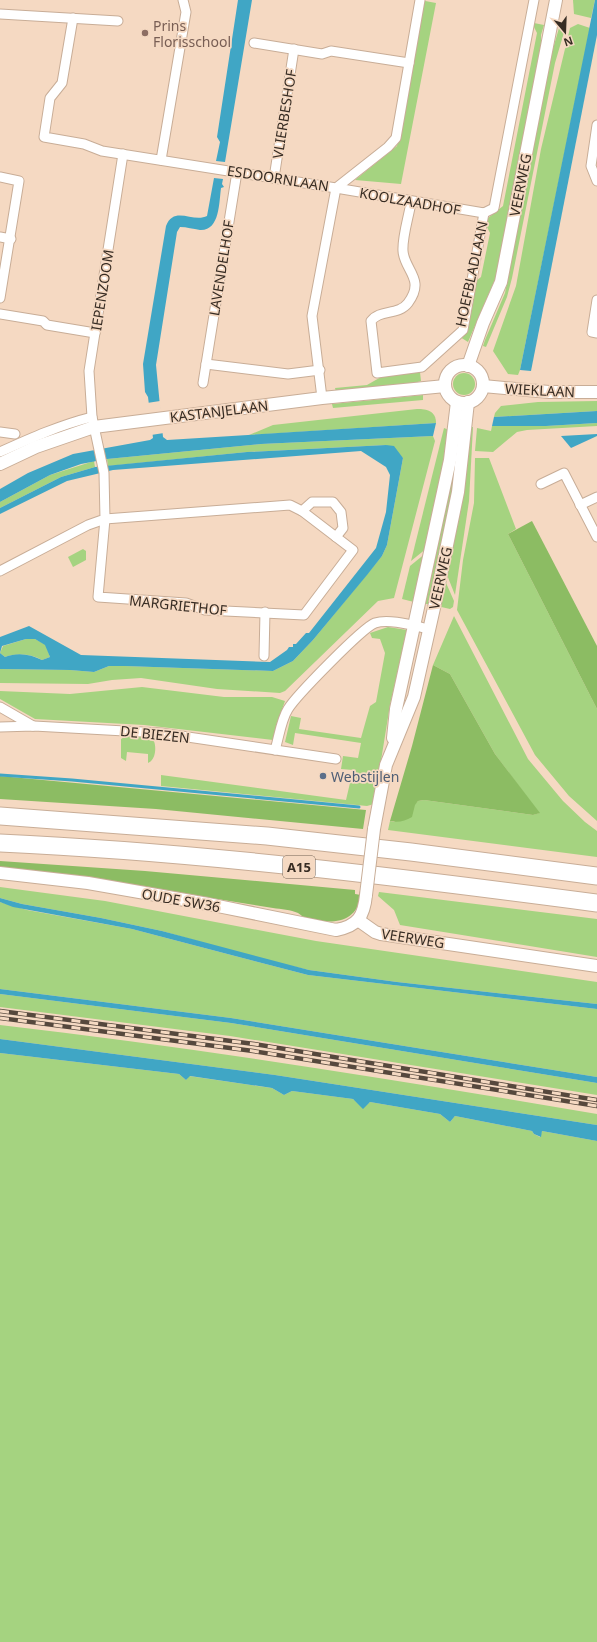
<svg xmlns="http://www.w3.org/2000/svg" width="597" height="1642" font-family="'Noto Sans',sans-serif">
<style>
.green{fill:#a5d380}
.forest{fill:#8cbc63}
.water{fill:#40a6c5;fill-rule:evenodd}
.pier{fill:#f5d9c2}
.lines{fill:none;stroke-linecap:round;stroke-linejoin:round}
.stream{stroke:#40a6c5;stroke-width:3}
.minor-casing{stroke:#c8ad97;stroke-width:11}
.tertiary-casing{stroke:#c8ad97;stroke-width:14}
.motorway-casing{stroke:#c8ad97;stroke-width:19}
.minor{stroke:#fff;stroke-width:9}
.tertiary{stroke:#fff;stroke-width:12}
.motorway{stroke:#fff;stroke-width:17}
.rail-casing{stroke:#56483d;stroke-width:4.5}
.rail{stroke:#f5d9c2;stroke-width:3;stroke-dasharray:9;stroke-linecap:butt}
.tertiary-bridge-casing{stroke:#c8ad97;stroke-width:14;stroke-linecap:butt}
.tertiary-bridge{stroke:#fff;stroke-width:12}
.education-dot{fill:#8d6e63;stroke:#f5d9c2;stroke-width:1.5}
.service-dot{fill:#5c6f8a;stroke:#f5d9c2;stroke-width:1.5}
.labels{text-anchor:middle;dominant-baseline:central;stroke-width:3.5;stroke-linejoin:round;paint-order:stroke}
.shield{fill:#f5d9c2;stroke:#706053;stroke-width:1}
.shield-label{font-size:13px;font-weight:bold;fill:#372c23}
.education-label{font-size:14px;fill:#785e54;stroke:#f5d9c2;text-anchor:start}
.street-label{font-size:14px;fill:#372c23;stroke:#f5d9c2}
.service-label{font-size:14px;fill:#4e5e75;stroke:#f5d9c2;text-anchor:start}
</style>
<rect width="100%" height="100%" fill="#f5d9c2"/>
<!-- green -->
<g class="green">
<polygon points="420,0 436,3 401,184 355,180 397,146 421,23 422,13"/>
<polygon points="573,0 595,0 591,18 574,14"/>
<polygon points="534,23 544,25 541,35 541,50 496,277 468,342 460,337 476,281 481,277 490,233 487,227 488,218 503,206 537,33 534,27"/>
<polygon points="578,24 590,28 520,370 518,375 508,374 493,351 516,286 541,149 570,28"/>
<polygon points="559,28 565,29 555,63 512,278 507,297 486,347 483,346 485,340 505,293 550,59"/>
<polygon points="420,372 421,381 414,383 336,392 335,388 367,385 381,377"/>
<circle cx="464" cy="384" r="11"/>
<polygon points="423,395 423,400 333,408 332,404"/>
<polygon points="597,401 597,411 494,417 495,413 501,406 538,402"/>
<path d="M417,409C427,409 436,411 436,423L249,435L273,425Z"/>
<polygon points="597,423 597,426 527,430 517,432 493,452 475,451 477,428 491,431 492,426 546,426"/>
<polygon points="458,425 454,489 432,605 422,603"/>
<polygon points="468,427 473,427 469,501 455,595 445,570"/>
<polygon points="444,428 449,430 427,548 411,561"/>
<polygon points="433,436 435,441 394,598 378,601 285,691 280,693 217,689 141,678 112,680 88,684 0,683 0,669 70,670 94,672 109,666 124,666 273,671 293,661 313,640 382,556 387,545 403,458 386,445 247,452 108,466 107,459 261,444"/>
<polygon points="475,458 489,458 516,529 508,534 597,709 597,821 569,796 535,755 457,610 463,560 474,503"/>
<polygon points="94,461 95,467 61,477 0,508 0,502 50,475"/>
<polygon points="83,549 86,551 86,560 73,567 68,557"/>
<polygon points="426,553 414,602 402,599 410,566"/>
<polygon points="443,576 454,601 453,607 450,609 437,606"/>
<polygon points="454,616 528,759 563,801 585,822 597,831 597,857 388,830 390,821 394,822 418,801 424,800 533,815 539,813 495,754 450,674 433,665"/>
<polygon points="388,627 407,630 390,705 374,804 367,806 161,786 161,775 346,800 353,770 341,769 343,756 358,758 361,743 295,733 293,745 285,742 291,716 301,718 299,729 361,738 370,706 376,702 385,653 380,639 372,638 370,633"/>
<path d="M26,639H35L46,645L50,657L42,660C31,654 17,653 5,657L0,653L3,646Z"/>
<polygon points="142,687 224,697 272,697 285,701 277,724 273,740 144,725 35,719 0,699 0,691 70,694"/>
<path d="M128,735L153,739C157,746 156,760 148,763V754L127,752L126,761L121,758V739Z"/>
<polygon points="0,887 105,901 316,941 597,982 597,1004 397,982 309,970 257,958 162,931 101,918 22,904 0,898"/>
<polygon points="379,892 597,919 597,957 400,925 394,910 378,896"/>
<polygon points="0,902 27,910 132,929 308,975 597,1009 597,1077 231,1018 0,989"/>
<polygon points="0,994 231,1023 597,1083 597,1095 230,1036 0,1007"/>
<path d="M0,1025C200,1048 398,1080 597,1114V1125L275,1075L0,1039Z"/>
<polygon points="0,1053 179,1074 186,1080 189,1076 272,1088 284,1095 292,1091 353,1099 363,1108 370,1102 440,1114 450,1122 455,1116 532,1131 534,1134 540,1137 542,1131 597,1141 597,1642 0,1642"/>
</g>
<!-- forest -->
<g class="forest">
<polygon points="532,521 597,646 597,709 508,534"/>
<path d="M433,665L450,674L495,754L540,813L533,815L424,800L418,801L415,805L412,817C405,821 398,823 390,821L412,746Z"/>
<polygon points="0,776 366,810 363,829 156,809 0,799"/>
<path d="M0,861L145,871L355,890V894L361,895C357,924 330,925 306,918C303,917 301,915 298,913C291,910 281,909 273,908L117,883L0,867Z"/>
</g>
<!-- water -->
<g class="water">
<polygon points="238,0 252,0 225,162 216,161 220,142 217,137"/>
<polygon points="595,0 597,0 597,35 531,371 520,370"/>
<path d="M214,178L223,179L222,184L224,187L221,188C219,202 220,231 200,230C193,229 187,227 180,227L177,232L156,365L163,437L167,440L436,423L433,436L261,444L107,459L81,464L50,475L0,502V489L28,473L73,454L150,440L153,438L148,397L145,392L143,364L166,226C174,205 193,223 207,216Z"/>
<polygon points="597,411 597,423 546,426 492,426 494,417"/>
<polygon points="597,434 597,436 571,448 561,436"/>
<path d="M386,445L394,446L403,458L387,545L382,556L367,575L313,640L293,661L273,671L124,666H109L94,672L70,670L0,669V637L29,626L81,655L270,662L287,650L289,647H293V644H296L306,633H309L376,548L386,512L390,475L386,467L361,451L113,470L67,481L0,514V508L61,477L95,467L247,452ZM26,639H35L45,645L50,657L42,660C31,654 17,652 5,657L0,653L2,646Z"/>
<polygon points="0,898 22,904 101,918 162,931 309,970 397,982 597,1004 597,1009 308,975 132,929 13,907 0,902"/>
<polygon points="0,989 231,1018 597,1077 597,1083 231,1023 0,994"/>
<polygon points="0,1039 275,1075 597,1125 597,1141 542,1131 541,1137 534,1134 532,1131 455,1116 450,1122 440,1114 370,1102 363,1109 353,1099 292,1091 284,1095 272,1088 190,1076 186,1080 179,1074 0,1053"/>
</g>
<!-- pier -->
<polygon class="pier" points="160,401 164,433 151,435 147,403"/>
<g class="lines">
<!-- stream -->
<polyline class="stream" points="0,775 72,780 359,807"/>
<!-- minor casing -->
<g class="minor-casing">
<g id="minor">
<polyline points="0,14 118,21"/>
<polyline points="73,18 62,83 50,98 44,137 84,144 102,151 336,188 388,147 396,138 420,0"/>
<polyline points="254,43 322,54 331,51 409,63"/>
<polyline points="597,125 591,166 597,181"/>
<polyline points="161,160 186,12 183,0"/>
<polyline points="0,177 19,181 0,298"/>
<polyline points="274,178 294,49"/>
<path d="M411,202C409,216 402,237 403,251C404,270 426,279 408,303C398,316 380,309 371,321L377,373L422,367L463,330L484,213"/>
<polyline points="484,213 494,208 534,0"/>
<polyline points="0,237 11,239"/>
<polyline points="597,300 592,332 597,333"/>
<polyline points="0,314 43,321 47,325 95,333"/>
<polyline points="206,364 288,374 320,370"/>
<polyline points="203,383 237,172"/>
<polyline points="322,398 312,316 336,188 484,213"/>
<polyline points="0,432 15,434"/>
<path d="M0,452C31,438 60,425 92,417"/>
<polyline points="541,484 564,473 597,537"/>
<polygon points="290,505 302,511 353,550 304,615 205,610 186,603 98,597 105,519"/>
<polyline points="580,505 597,497"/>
<polyline points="302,511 312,502 333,502 341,512 343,528 336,537"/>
<polyline points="0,571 88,525 105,519 104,473 92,417 89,371 123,154"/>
<polyline points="264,656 265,612"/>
<polyline points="0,707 33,726"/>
<polyline points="0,727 34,726 161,733 336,759"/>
<path d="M275,750C279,737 281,720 288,709C296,696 362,628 375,623C389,618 415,626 429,629"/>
</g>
</g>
<!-- tertiary casing -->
<g class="tertiary-casing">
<g id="tertiary">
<circle cx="464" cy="384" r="19"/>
<polyline points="468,366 483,323 501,282 556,0"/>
<polyline points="483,386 549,392 597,392"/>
<polyline points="0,464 36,447 94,427 322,398 445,386"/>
<polyline points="393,738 396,709 450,460 457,402"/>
<polyline points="374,829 386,765 414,697 434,608 458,492 468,402"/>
<path d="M0,873L88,883L208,904L336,930C358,926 364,916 366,895"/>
<polyline points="358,920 375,932 381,934 597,966"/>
</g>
</g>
<!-- motorway casing -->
<g class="motorway-casing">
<g id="motorway">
<polyline points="0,816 267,836 411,852 597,876"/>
<path d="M0,843C200,852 399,877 597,903"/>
</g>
</g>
<!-- minor -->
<use href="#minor" class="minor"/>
<!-- tertiary -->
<use href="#tertiary" class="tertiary"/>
<!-- motorway -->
<use href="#motorway" class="motorway"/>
<!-- rail casing -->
<g class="rail-casing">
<g id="rail">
<polyline points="0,1011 254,1044 597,1100"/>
<polyline points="0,1018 253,1051 597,1106"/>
</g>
</g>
<!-- rail -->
<use href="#rail" class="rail"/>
<!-- tertiary-bridge casing -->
<g class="tertiary-bridge-casing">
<polyline id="tertiary-bridge" points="366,895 374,829"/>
</g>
<!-- tertiary-bridge -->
<use href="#tertiary-bridge" class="tertiary-bridge"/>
</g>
<!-- markers -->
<circle class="education-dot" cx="145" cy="33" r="4"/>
<circle class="service-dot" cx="323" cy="776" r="4"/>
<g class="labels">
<!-- shield labels -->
<rect class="shield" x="283" y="856" width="32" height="22" rx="3"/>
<g class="shield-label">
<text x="299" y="867">A15</text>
</g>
<!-- education labels -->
<g class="education-label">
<text x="153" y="25">Prins<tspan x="153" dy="16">Florisschool</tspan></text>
</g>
<!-- street labels -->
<g class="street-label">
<text transform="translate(284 114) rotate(-81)">VLIERBESHOF</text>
<text transform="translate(278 178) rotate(9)">ESDOORNLAAN</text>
<text transform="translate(520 185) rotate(-79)">VEERWEG</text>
<text transform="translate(410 201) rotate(10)">KOOLZAADHOF</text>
<text transform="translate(221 268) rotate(-81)">LAVENDELHOF</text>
<text transform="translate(471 274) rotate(-78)">HOEFBLADLAAN</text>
<text transform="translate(102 290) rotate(-81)">IEPENZOOM</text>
<text transform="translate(540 390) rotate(3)">WIEKLAAN</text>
<text transform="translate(219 411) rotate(-7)">KASTANJELAAN</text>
<text transform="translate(440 578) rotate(-78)">VEERWEG</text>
<text transform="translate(178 605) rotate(6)">MARGRIETHOF</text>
<text transform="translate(155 734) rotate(6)">DE BIEZEN</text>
<text transform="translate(181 900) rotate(10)">OUDE SW36</text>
<text transform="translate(413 938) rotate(9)">VEERWEG</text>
</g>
<!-- service labels -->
<g class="service-label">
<text x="331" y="776">Webstijlen</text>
</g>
</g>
<!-- north arrow -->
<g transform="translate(565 32) rotate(161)" stroke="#f5d9c2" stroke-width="3" paint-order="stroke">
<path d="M0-3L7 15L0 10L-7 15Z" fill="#372c23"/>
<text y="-6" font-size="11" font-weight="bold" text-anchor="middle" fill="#372c23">N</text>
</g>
</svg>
